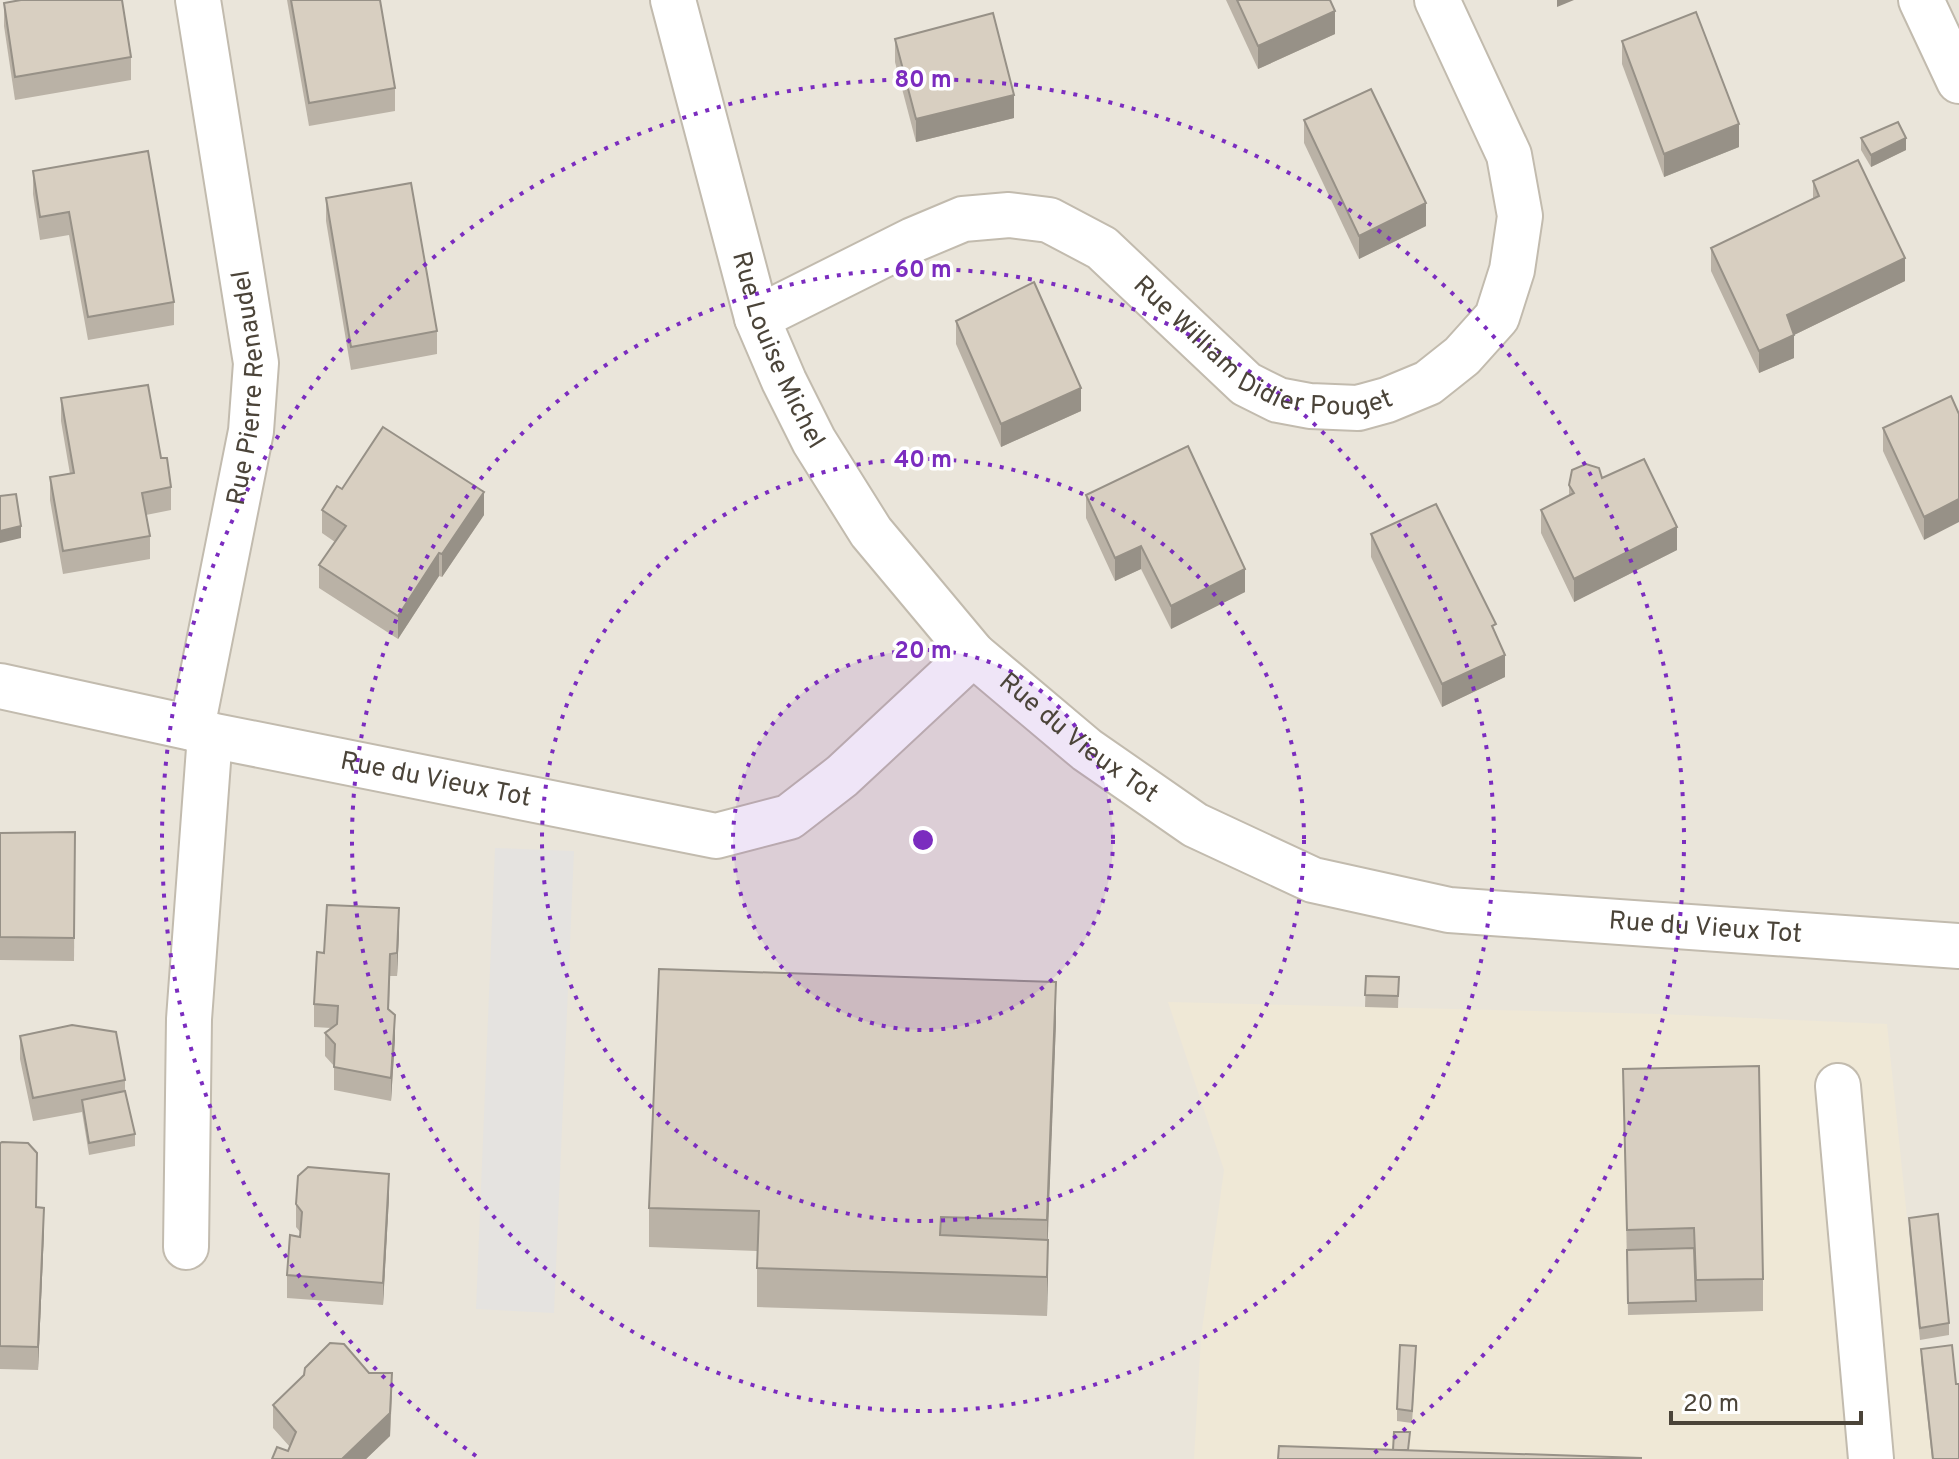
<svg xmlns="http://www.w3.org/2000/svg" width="1959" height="1459" font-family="Overpass,sans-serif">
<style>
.residential{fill:#eae5da}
.education{fill:#efe8d6}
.parking{fill:#e5e3e0}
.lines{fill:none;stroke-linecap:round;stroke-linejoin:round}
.minor-casing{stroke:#c2bbae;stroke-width:48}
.minor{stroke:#fff;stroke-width:44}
.wall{fill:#bab2a6}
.shaded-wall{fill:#979187}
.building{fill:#d8cfc1;stroke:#979187;stroke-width:2}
.ring{fill:none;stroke:#7b2cbf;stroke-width:4;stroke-dasharray:4 8}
.labels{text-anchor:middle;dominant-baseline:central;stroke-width:7;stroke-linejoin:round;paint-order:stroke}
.street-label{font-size:26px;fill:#4b4439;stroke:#fff}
.centre{fill:#7b2cbf;stroke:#fff;stroke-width:4}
.ring-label{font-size:24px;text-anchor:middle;font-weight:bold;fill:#7b2cbf;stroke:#fff;stroke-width:7;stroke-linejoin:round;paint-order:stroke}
</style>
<rect width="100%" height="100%" fill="#f6f3ec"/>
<!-- residential -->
<rect class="residential" x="0" y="0" width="1959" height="1459"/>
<!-- education -->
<polygon class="education" points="1168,1002 1661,1014 1887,1024 1932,1459 1194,1459 1201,1337 1224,1170"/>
<!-- parking -->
<polygon class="parking" points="495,848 574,851 554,1313 476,1309"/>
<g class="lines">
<!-- minor casing -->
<g class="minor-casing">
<g id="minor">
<path id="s1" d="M673,0L757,318L784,381L814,441L871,532L973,654L1087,750L1195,825L1313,880L1449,910L1959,946"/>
<polyline points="1921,0 1959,81"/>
<path id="s2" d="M757,318L913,240L963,219L1009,215L1049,220L1102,248L1246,384L1278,400L1310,406L1358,408L1387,400L1428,383L1462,356L1497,317L1512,270L1520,216L1509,155L1437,0"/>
<path id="s3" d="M0,686L192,728L210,735L716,836L789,817L842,776L973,654"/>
<path id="s4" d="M192,728L251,431L256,363L198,0"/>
<polyline points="1838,1086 1871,1459"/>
<polyline points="186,1247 189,1019 210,735"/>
</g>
</g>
<!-- minor -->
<use href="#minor" class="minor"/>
</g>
<!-- wall -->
<g class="wall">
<polygon points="287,0 380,0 395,88 395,111 309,126"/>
<polygon points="1226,0 1330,0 1335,34 1258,69"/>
<polygon points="4,3 131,57 131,80 15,100 4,26"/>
<polygon points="895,39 1014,118 916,142 895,62"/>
<polygon points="1622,41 1739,147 1664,177 1622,64"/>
<polygon points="1304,120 1426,226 1359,259 1304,143"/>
<polygon points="1861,138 1906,150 1871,167 1861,150"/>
<polygon points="33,171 174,302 174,325 88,340 69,235 40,240 33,194"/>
<polygon points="1813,181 1905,281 1794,335 1794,358 1759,373 1711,271 1711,248 1813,199"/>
<polygon points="326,198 437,331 437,354 351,370 326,221"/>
<polygon points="956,321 1081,411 1001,447 956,344"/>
<polygon points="61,398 161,458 171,487 171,510 146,515 150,536 150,559 63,574 50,500 50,477 70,474 61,421"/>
<polygon points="1959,414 1924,540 1883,451 1883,428"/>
<polygon points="1602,478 1677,550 1574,602 1541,533 1541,510 1569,496 1569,485"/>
<polygon points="342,489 484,515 442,577 439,576 398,639 319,588 319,565 335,542 322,533 322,510"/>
<polygon points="1086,495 1245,592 1171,629 1141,569 1115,581 1086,518"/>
<polygon points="1371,534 1496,635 1505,677 1442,707 1371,557"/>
<polygon points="75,832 74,961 0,960 0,833"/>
<polygon points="399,931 397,976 390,976 389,1010 395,1038 391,1101 334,1090 334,1066 325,1056 325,1033 331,1028 314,1027 314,1004 324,953"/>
<polygon points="1366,976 1399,977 1398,1008 1365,1007"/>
<polygon points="1056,1022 1047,1240 1047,1316 757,1307 757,1251 649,1247 649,1208"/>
<polygon points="20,1036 125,1080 125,1091 135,1134 135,1146 89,1155 82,1112 33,1121 20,1059"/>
<polygon points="1623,1069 1763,1279 1763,1311 1628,1315"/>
<polygon points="0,1143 44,1231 38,1370 0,1369"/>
<polygon points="389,1197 383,1305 287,1298 287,1275 300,1237 301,1233 296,1227 296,1204"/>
<polygon points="1909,1218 1949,1323 1949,1335 1920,1340 1909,1230"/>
<polygon points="1921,1349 1956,1384 1959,1459 1932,1459 1921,1361"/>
<polygon points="1416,1358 1412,1423 1397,1421 1397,1409"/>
<polygon points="369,1373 392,1396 390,1436 366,1459 272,1459 288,1451 290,1447 273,1428 273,1405"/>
</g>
<!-- shaded-wall -->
<g class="shaded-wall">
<polygon points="1557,0 1574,0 1557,7"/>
<polygon points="1335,11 1335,34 1258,69 1258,46"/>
<polygon points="1014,95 1014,118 916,142 916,119"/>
<polygon points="1739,124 1739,147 1664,177 1664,154"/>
<polygon points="1906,138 1906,150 1871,167 1871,155"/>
<polygon points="1426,203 1426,226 1359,259 1359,236"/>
<polygon points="1905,258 1905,281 1794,335 1794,358 1759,373 1759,351 1787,315"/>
<polygon points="1081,388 1081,411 1001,447 1001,424"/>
<polygon points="484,492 484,515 442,577 442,554"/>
<polygon points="1959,499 1959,522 1924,540 1924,517"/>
<polygon points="21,526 21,538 0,543 0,531"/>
<polygon points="1677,527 1677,550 1574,602 1574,579"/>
<polygon points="1141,546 1141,569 1115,581 1115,558"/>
<polygon points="439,553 439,576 398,639 398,616"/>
<polygon points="1245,569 1245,592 1171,629 1171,606"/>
<polygon points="1505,655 1505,677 1442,707 1442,684"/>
<polygon points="399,908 399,931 397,976 397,953"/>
<polygon points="1056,982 1056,1022 1047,1260 1047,1220"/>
<polygon points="395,1015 395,1038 391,1101 391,1078"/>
<polygon points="389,1174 389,1197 383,1305 383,1283"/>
<polygon points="44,1208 44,1231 38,1370 38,1347"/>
<polygon points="1048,1240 1048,1280 1047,1316 1047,1277"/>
<polygon points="392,1373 390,1436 366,1459 342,1459"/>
</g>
<!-- building -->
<g class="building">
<polygon points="21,0 122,0 131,57 15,77 4,3"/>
<polygon points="291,0 380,0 395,88 309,103"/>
<polygon points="1237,0 1330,0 1335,11 1258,46"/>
<polygon points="1696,12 1739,124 1664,154 1622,41"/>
<polygon points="993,13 1014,95 916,119 895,39"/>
<polygon points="1371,89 1426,203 1359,236 1304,120"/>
<polygon points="1898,122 1906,138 1871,155 1861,138"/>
<polygon points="148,151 174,302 88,317 69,212 40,217 33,171"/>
<polygon points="1858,160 1905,258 1787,315 1794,335 1759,351 1711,248 1819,196 1813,181"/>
<polygon points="411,183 437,331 351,347 326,198"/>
<polygon points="1034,282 1081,388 1001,424 956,321"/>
<polygon points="148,385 161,458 167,458 171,487 142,493 150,536 63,551 50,477 74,473 61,398"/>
<polygon points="1951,396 1959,414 1959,499 1924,517 1883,428"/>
<polygon points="383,427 484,492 442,554 439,553 398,616 319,565 346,526 322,510 337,486 342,489"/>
<polygon points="1188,446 1245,569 1171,606 1141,546 1115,558 1086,495"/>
<polygon points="1644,459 1677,527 1574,579 1541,510 1574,493 1569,485 1572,470 1586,464 1599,468 1602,478"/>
<polygon points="16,494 21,526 0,531 0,496"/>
<polygon points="1436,504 1496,624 1492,626 1505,655 1442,684 1371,534"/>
<polygon points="75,832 74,938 0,937 0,833"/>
<polygon points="327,905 399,908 397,953 390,954 388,1009 395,1015 391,1078 334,1067 335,1044 325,1033 337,1024 338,1006 314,1004 317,952 324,953"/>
<polygon points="659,969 1056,982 1047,1220 941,1217 940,1235 1048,1240 1047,1277 757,1268 759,1211 649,1208"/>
<polygon points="1366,976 1399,977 1398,996 1365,995"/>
<polygon points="72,1025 116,1032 125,1080 33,1098 20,1036"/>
<polygon points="1759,1066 1763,1279 1696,1280 1694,1228 1627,1230 1623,1069"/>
<polygon points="125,1091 135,1134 89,1143 82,1100"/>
<polygon points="2,1142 28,1143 37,1153 36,1207 44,1208 38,1347 0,1346 0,1143"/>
<polygon points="308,1167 389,1174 383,1283 287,1275 290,1235 300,1237 302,1212 296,1204 298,1176"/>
<polygon points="1938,1214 1949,1323 1920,1328 1909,1218"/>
<polygon points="1694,1248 1696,1301 1628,1303 1627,1250"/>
<polygon points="330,1343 344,1344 369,1373 392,1373 390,1413 342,1459 272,1459 277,1447 288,1451 296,1432 273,1405 304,1375 305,1368"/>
<polygon points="1400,1345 1416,1346 1412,1411 1397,1409"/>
<polygon points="1952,1345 1956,1384 1959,1384 1959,1459 1933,1459 1921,1349"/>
<polygon points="1394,1432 1410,1432 1408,1450 1393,1450"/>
<polygon points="1279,1446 1641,1458 1641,1459 1278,1459"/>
</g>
<!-- distance rings -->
<circle cx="923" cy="840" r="190" fill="#7b2cbf" fill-opacity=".12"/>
<g class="ring">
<circle cx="923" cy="840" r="190"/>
<circle cx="923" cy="840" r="381"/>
<circle cx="923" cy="840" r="571"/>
<path d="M476 1456A761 761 0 1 1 1370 1456"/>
</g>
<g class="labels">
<!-- street labels -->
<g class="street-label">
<text stroke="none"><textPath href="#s2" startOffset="574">Rue William Didier Pouget</textPath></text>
<text stroke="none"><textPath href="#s1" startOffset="366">Rue Louise Michel</textPath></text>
<text stroke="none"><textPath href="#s4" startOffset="346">Rue Pierre Renaudel</textPath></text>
<text stroke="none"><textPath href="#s1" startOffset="866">Rue du Vieux Tot</textPath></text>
<text stroke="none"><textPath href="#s3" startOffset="446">Rue du Vieux Tot</textPath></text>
<text stroke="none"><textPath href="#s1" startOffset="1538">Rue du Vieux Tot</textPath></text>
</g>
</g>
<circle cx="923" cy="840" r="12" class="centre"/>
<g class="ring-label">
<text x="923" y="87">80 m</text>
<text x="923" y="277">60 m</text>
<text x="923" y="467">40 m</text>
<text x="923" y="658">20 m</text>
</g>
<!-- scale -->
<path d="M1671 1411v12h190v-12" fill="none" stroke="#4b4439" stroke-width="4"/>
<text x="1683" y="1411" font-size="24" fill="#4b4439" stroke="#ffffff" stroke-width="6" paint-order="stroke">20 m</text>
</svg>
